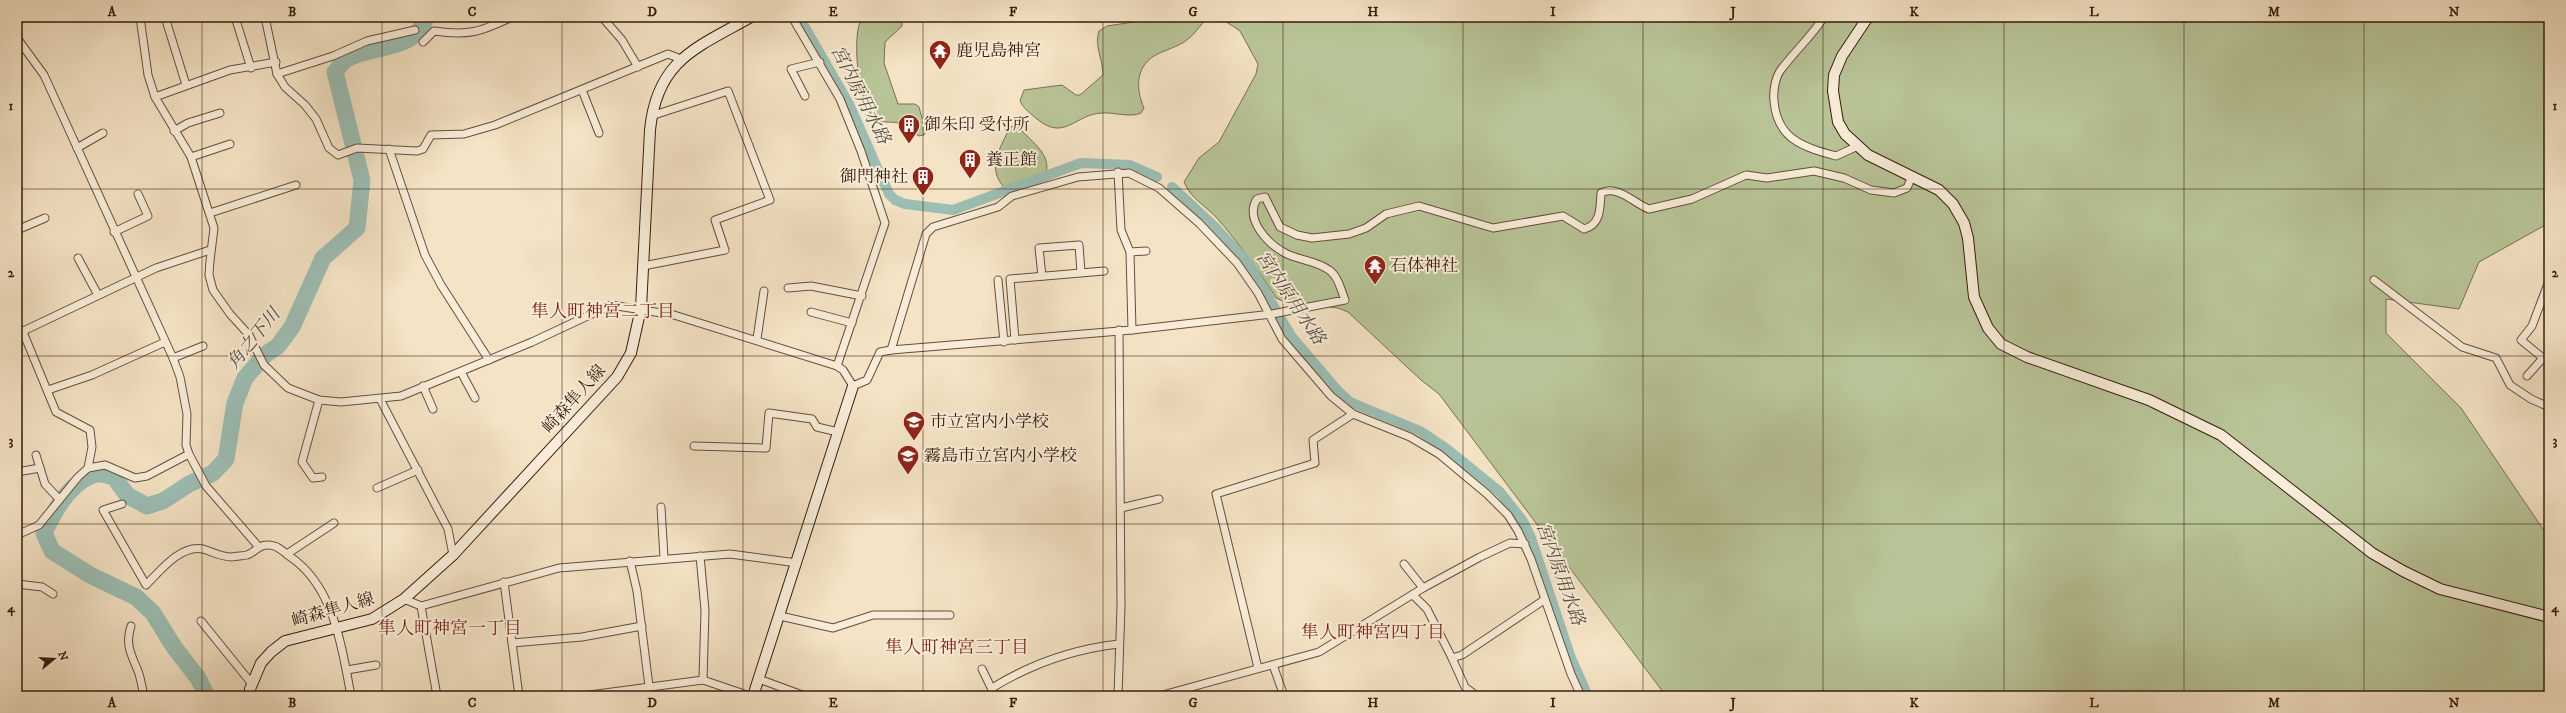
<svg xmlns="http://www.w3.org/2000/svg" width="2566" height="713" font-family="'IM FELL DW Pica','Noto Serif JP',serif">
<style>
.green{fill:#b8c497;stroke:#787051}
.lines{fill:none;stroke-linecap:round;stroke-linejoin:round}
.canal{stroke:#9cbeb4;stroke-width:10}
.river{stroke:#9cbeb4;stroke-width:17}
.street-casing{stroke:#684d3a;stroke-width:9}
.secondary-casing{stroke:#391b0b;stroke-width:12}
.street{stroke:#f8edd9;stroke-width:7}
.secondary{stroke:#f8edd9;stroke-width:10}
.grid{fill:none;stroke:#391b0b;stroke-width:1;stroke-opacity:0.55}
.labels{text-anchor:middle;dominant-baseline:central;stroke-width:4;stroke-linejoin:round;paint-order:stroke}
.poi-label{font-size:17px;fill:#391b0b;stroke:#f8edd9;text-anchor:start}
.street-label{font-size:17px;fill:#391b0b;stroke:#f8edd9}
.water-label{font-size:18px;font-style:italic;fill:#574c3e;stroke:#f8edd9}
.neighbourhood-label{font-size:18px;fill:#7a1f14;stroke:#f8edd9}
.neatline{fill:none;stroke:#391b0b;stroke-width:1.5}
.grid-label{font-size:13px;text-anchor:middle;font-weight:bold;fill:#391b0b}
</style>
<rect width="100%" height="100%" fill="#f4e3c5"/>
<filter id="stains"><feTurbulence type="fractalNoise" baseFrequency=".005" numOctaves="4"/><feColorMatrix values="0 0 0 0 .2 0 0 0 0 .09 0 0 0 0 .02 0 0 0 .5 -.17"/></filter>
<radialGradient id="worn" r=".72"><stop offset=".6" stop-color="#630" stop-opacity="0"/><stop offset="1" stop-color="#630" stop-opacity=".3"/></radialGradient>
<!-- green -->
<g class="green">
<path d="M862,17H901L902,26L885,42L884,63L898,104H915L919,107L926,132L924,135L919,136C912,132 904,125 898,123C890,121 880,124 874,118C858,102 851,36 862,17Z"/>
<path d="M1149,17H1208C1201,24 1195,34 1187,40C1178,47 1164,50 1154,56C1135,68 1136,90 1144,108L1141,113C1130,118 1114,112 1102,113C1075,114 1065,142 1037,119C1030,113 1024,109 1020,101L1024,90L1062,85L1076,95H1080L1103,75C1103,59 1094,46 1099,31L1107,26L1147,20Z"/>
<path d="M1219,17H2549V223L2479,262L2459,309L2386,299V333L2461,408L2549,538V696H1666L1439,394L1421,380L1348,312L1338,308L1283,301L1276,298C1258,269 1239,244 1217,218C1205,205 1191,199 1184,182L1199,158L1219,142L1256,74L1258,64L1240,31Z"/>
<path d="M1017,126C1028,138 1052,155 1046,172L1004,187C986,168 1001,147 1010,127Z"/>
</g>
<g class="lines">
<!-- canal -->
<g class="canal">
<polyline points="799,17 849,104 889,194 895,200 905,204 953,210 1081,163 1130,165 1157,177"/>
<polyline points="1172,187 1217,229 1248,263 1292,337 1338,391 1350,402 1420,431 1447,449 1500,492 1523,521 1531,538 1571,658 1588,696"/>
</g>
<!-- river -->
<path class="river" d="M207,696L198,678L174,647L153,613L136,597L90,575L52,551L44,533C54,511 70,481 96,474C101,473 109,476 114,477L127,495L147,506L163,501L189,484L213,473L226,459L235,403L245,378L266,354L278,346L292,327L323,258L357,228L362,180L335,72C338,68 343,61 347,59C373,44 416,52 426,17"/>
<!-- street casing -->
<g class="street-casing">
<g id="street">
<path d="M140,17L148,75L155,97L191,157L214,228L210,261L209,275L213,290L230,314L249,335L264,365L288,388L319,400L341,402L401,396L532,342L611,305L674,315L837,366L843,370L853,386L867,380L880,352L891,350L1132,330L1272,314L1345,300C1341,290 1338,276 1329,270C1317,261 1298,260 1285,253C1268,244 1244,219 1257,199L1265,197L1280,227L1297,235L1312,238L1349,234L1366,228L1386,214L1419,206L1493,228L1563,216L1584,229C1601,225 1600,208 1601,193C1617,184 1635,204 1649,209L1692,199L1746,175L1767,178L1814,171L1844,178L1871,190L1894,193L1907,188L1912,176"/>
<polyline points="165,17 186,85"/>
<polyline points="235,17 251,68"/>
<polyline points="265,17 277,74 285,87 305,105 316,119 329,148 338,155 357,148 417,151 423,149 431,135 464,134 495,125 668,54 681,59"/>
<polyline points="602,17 622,40 638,67"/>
<polyline points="792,17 840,99 861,151 885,223 837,366"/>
<path d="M1824,17C1811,37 1794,52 1780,71C1775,79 1773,92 1774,101C1777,139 1803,147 1836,156L1858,146"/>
<polyline points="17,38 44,75 173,358 180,377 187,414 186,445 189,454 206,486 258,546"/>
<path d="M423,42L434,31C469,36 480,32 512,17"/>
<polyline points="277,74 333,56 367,41 415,30"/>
<polyline points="582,90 599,133"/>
<polyline points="805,96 791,69 820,62"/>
<polyline points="155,97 230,70 276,62"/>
<polyline points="174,131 188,123 220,113"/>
<polyline points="77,148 103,133"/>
<polyline points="389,149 425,255 441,285 489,360"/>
<polyline points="191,157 230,144"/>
<polyline points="1118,172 1121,230 1130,252 1132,330"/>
<polyline points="210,213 296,185"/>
<polyline points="17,230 45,218"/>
<polyline points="114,232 148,216 138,194"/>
<polyline points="1130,252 1146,251"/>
<polyline points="78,258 98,295"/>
<polyline points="643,266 725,250 715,220 770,200 728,91 651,116"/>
<polyline points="1042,276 1039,248 1079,245 1081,272"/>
<polyline points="998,280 1004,342"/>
<polyline points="2374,280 2462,347 2496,358 2510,385 2531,399 2549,407"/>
<polyline points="2549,281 2532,326 2521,340 2549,363"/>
<polyline points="788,288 811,286 862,296"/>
<polyline points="811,312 852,323"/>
<polyline points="17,327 23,332 56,412 90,430 92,447 88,468"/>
<polyline points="17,334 156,268 210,250"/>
<polyline points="757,339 764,291"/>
<polyline points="1015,340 1010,279 1104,271"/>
<polyline points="891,350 926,234 933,227 998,207 1012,196 1078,177 1129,173 1159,188 1199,223 1237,263 1258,293 1282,339 1331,396 1353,414 1410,437 1439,454 1487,494 1508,515 1518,531 1531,559 1571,674 1581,696"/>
<polyline points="173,358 203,346"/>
<polyline points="461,372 475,398"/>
<polyline points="2527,376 2543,358"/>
<polyline points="423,386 433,409"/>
<polyline points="48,390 92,375 165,342"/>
<polyline points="380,399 448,529 453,555"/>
<polyline points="319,400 302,462 313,478 322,477"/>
<polyline points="694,446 766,448 769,413 812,419 817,427 838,432"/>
<polyline points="36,455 45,484 59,499"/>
<polyline points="17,472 40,468"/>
<polyline points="377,488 418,470"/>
<path d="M122,504L103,510L146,585C160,571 181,544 203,549C213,552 221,557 232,557C236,556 243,556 247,555C258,551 259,542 274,546C279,547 285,553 289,556C334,585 342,648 351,696"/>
<polyline points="661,507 664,558"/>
<polyline points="1121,508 1159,499"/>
<polyline points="17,535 39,525 78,477 88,468 105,465 135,478 147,476 189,454"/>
<polyline points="287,554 334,523"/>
<polyline points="700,556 705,610 703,680"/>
<polyline points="630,561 637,591 649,686"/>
<polyline points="1404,564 1423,588"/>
<polyline points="504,582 519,696"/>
<polyline points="17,584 42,587 53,594"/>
<polyline points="1414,596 1427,609 1452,658 1462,655 1544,600"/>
<polyline points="404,599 421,606 437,696"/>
<polyline points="421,606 559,568 730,554 797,563"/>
<polyline points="780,616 833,628 873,615 950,615"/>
<polyline points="201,621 252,684"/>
<path d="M131,626C125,645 131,654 138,671C141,679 142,688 144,696"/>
<polyline points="512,643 582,637 642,626"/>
<polyline points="1452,658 1465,687 1477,696"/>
<polyline points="1273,665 1284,696"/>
<polyline points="1258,668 1216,494 1315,463 1313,440 1353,414"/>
<polyline points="982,669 995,696"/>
<polyline points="347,670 376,665"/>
<polyline points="759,679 805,696"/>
<path d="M992,688C1031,664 1074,649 1119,644"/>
<polyline points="582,696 703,680 750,696"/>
<polyline points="1118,696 1121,606 1119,330"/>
<polyline points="1159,696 1319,652 1423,588 1480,557 1510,543 1525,544"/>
</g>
</g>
<!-- secondary casing -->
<g class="secondary-casing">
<g id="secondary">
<polyline points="1868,17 1842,56 1834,75 1833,91 1838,122 1845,134 1868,155 1939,190 1953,204 1964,223 1968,238 1974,297 1988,328 2001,344 2027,357 2149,400 2221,435 2372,553 2403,571 2440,589 2549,617"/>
<path d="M251,696L250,689L261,663L271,652L285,641L372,619L404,599L453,555L617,377L631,353L641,308L650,130C657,60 696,48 751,17"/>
<polyline points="753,696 853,386"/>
</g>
</g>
<!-- street -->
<use href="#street" class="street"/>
<!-- secondary -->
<use href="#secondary" class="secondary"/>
</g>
<!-- grid -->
<path class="grid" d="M202,17V696M382,17V696M562,17V696M743,17V696M923,17V696M1103,17V696M1283,17V696M1463,17V696M1643,17V696M1823,17V696M2004,17V696M2184,17V696M2364,17V696M17,189H2549M17,356H2549M17,524H2549"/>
<!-- icons -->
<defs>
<g id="temple-pin" transform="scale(1.15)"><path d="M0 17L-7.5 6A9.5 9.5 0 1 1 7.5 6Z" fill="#8f2418" stroke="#f8edd9"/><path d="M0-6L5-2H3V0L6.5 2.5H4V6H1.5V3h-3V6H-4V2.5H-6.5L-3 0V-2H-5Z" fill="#fff"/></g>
<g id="building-pin" transform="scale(1.15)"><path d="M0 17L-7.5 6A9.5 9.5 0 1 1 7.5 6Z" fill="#8f2418" stroke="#f8edd9"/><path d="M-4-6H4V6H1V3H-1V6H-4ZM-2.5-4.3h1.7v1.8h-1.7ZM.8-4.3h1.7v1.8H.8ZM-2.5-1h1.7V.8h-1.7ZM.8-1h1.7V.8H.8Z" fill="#fff"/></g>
<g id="school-pin" transform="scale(1.15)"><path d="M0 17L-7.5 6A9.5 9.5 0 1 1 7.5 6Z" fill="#8f2418" stroke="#f8edd9"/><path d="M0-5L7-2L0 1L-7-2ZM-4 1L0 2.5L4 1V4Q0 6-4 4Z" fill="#fff"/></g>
</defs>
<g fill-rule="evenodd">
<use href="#temple-pin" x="940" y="51"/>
<use href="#building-pin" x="909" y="125"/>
<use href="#building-pin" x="970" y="160"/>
<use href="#building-pin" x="923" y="177"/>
<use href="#temple-pin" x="1375" y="266"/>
<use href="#school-pin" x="914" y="422"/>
<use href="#school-pin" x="908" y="456"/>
</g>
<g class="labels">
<!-- poi labels -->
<g class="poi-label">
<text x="956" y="51">鹿児島神宮</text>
<text x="924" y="125">御朱印 受付所</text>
<text x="986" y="160">養正館</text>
<text x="908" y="177" text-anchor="end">御門神社</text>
<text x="1390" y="266">石体神社</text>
<text x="930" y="422">市立宮内小学校</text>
<text x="924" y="456">霧島市立宮内小学校</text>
</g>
<!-- street labels -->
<g class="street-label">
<text transform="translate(574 399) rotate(-48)">崎森隼人線</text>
<text transform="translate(333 610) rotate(-16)">崎森隼人線</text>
</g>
<!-- water labels -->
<g class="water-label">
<text transform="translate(860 95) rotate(63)">宮内原用水路</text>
<text transform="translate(1290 298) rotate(56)">宮内原用水路</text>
<text transform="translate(254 339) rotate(-51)">角之下川</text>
<text transform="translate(1560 574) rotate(70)">宮内原用水路</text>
</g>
<!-- neighbourhood labels -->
<g class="neighbourhood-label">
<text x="603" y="312">隼人町神宮二丁目</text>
<text x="450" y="629">隼人町神宮一丁目</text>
<text x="1373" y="633">隼人町神宮四丁目</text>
<text x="957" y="648">隼人町神宮三丁目</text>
</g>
</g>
<!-- margin -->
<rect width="2566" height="713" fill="none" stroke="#f4e3c5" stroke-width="44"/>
<!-- north arrow -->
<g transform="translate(54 659) rotate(72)" stroke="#f8edd9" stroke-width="3" paint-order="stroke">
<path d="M0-3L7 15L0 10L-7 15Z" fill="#391b0b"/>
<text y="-6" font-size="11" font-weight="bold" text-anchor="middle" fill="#391b0b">N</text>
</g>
<rect x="22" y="22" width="2522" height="669" class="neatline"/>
<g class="grid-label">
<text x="112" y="16">A</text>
<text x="292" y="16">B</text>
<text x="472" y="16">C</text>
<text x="652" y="16">D</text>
<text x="833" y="16">E</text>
<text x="1013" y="16">F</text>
<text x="1193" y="16">G</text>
<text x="1373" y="16">H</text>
<text x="1553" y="16">I</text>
<text x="1733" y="16">J</text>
<text x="1914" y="16">K</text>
<text x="2094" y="16">L</text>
<text x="2274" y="16">M</text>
<text x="2454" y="16">N</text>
<text x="11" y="110">1</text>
<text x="2555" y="110">1</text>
<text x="11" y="277">2</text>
<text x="2555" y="277">2</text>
<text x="11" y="445">3</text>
<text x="2555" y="445">3</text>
<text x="11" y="612">4</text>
<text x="2555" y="612">4</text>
<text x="112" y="707">A</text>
<text x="292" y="707">B</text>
<text x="472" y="707">C</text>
<text x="652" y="707">D</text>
<text x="833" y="707">E</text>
<text x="1013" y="707">F</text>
<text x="1193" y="707">G</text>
<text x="1373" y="707">H</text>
<text x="1553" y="707">I</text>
<text x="1733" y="707">J</text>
<text x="1914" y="707">K</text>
<text x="2094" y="707">L</text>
<text x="2274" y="707">M</text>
<text x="2454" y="707">N</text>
</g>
<rect width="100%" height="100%" filter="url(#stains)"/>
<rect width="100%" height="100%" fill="url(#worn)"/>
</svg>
